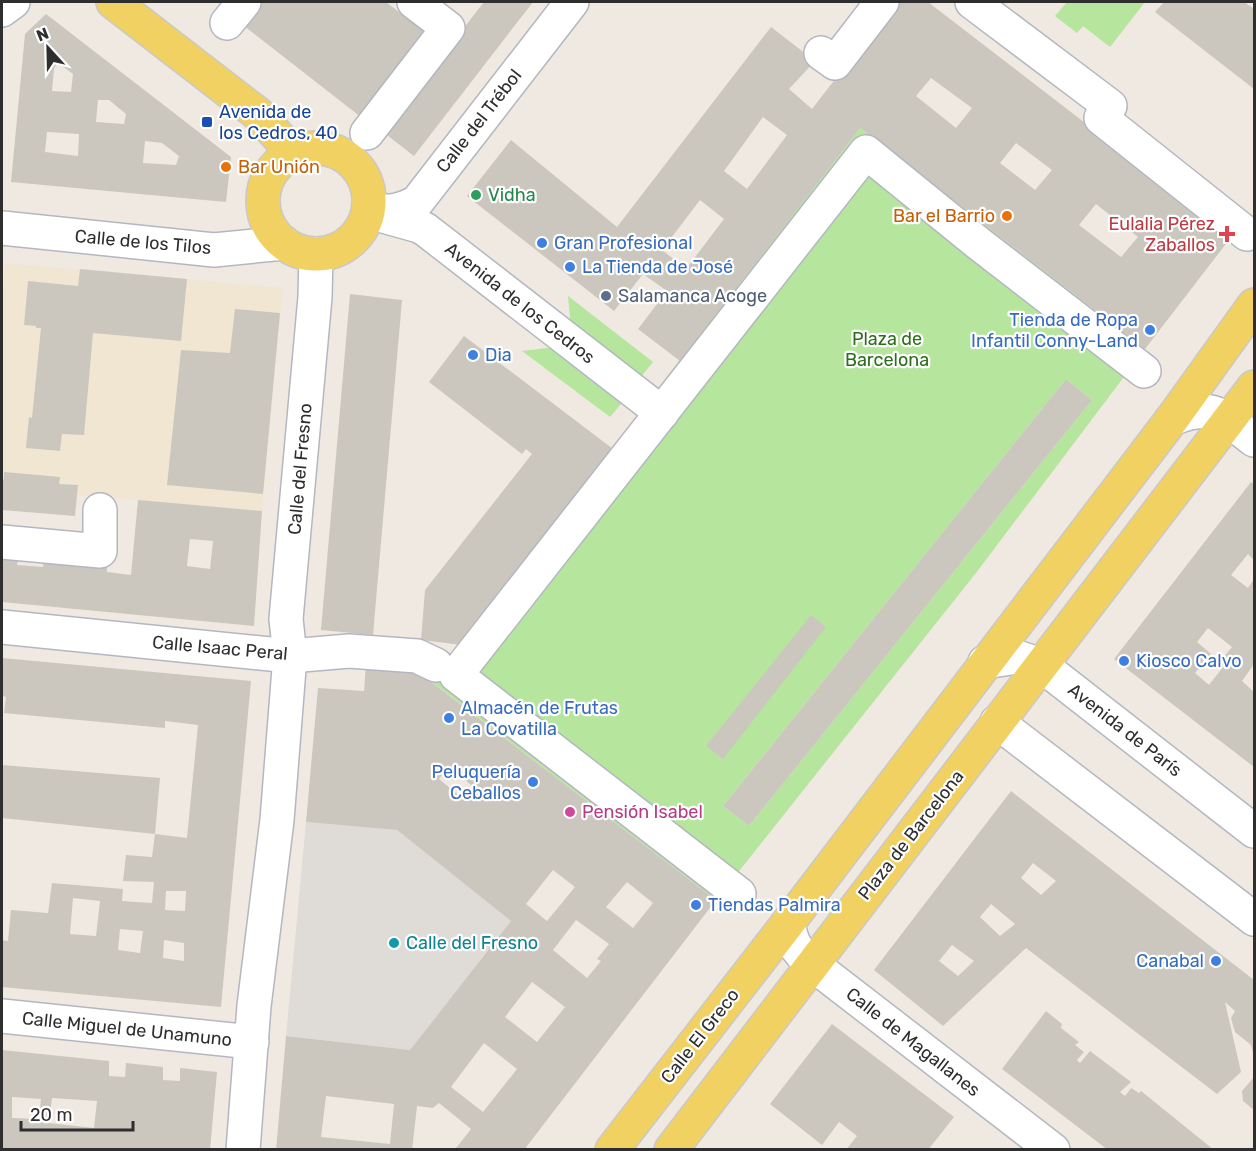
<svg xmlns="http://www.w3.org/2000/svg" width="1256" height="1151" font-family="Rubik,sans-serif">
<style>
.education{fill:#f0e6d1}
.green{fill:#b6e59e;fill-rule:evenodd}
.plaza{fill:#dfdcd8}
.building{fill:#cbc7bf;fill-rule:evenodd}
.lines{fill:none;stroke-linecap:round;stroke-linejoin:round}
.minor-casing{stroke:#b4b7c1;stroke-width:36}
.major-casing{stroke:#c9c9c9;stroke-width:36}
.minor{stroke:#fff;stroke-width:33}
.major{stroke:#f2d163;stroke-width:33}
.transit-dot{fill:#1a4fb4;stroke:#fff;stroke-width:2}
.food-dot{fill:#e8710a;stroke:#fff;stroke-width:2}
.leisure-dot{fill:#2e9e5b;stroke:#fff;stroke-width:2}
.health-dot{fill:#e0444e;stroke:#fff;stroke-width:2}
.shop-dot{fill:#3f7fe0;stroke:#fff;stroke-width:2}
.service-dot{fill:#5c6f8a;stroke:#fff;stroke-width:2}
.hotel-dot{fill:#d1479c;stroke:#fff;stroke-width:2}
.culture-dot{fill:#0f9aa8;stroke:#fff;stroke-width:2}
.labels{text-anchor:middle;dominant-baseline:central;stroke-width:4.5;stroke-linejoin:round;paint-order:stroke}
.transit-label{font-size:18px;fill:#164399;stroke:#fff;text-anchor:start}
.street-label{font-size:18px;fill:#2e2e2e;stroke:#fff}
.food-label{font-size:18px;fill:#c56008;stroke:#fff;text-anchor:start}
.leisure-label{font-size:18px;fill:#27864d;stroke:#fff;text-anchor:start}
.health-label{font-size:18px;fill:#be3a42;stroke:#fff;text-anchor:end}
.shop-label{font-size:18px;fill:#366cbe;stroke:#fff;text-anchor:start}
.service-label{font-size:18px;fill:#4e5e75;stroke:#fff;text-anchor:start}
.park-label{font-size:18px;fill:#2c6e1b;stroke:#fff}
.hotel-label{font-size:18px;fill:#b23c85;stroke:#fff;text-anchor:start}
.culture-label{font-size:18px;fill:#0d838f;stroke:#fff;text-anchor:start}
</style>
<rect width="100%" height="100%" fill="#efe9e1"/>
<!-- education -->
<polygon class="education" points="5,263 283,288 262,511 77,495 78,486 2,479 2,298"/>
<!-- green -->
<g class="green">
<polygon points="1067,2 1145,2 1110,47 1083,26 1077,33 1055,16"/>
<path d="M860,128L1145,349L976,573L716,900L433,683L740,281ZM1066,379L1092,400L749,826L723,806Z"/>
<polygon points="568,296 653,362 640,378 571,328"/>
<polygon points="556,347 625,399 610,417 522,351"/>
</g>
<!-- plaza -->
<polygon class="plaza" points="306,822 397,830 511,921 410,1050 286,1036"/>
<!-- building -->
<g class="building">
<polygon points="263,2 386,2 430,36 366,121 244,26"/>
<polygon points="484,2 533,2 414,156 383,132"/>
<path d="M895,2H928L1232,236L1145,349L860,128L680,361L638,329L667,291L643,274L614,311L467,196L511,140L617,227L771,27L815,61L789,89L812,109ZM931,78L972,108L956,128L916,96ZM763,117L787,135L747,189L724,171ZM1016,143L1052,170L1035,190L1000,163ZM700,200L724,219L686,269L662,250ZM1096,204L1138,237L1121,257L1079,225Z"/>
<polygon points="1164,2 1244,2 1253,8 1254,5 1254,89 1155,12"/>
<path d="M46,14L231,157L226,202L11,182L25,34ZM57,62L73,74L71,92L52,91L54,69ZM98,100H109L126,114L124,124L96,122ZM47,132L79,134L78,156L45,152ZM145,141L162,143L179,156L176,165L143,163Z"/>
<polygon points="80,269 187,279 181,341 93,333 84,435 62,434 60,451 26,448 29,417 32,418 41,328 36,328 36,326 24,325 28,281 78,286"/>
<polygon points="350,294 402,300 373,635 321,630"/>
<polygon points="235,309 280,313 263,494 167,485 181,350 230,353"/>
<polygon points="464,336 613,449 462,645 421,640 425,590 532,454 526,449 522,454 429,382"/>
<polygon points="1066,379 1092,400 749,826 723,806"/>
<polygon points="4,472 60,477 59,484 78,485 75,516 2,510 2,479 4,479"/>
<path d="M1251,482L1254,484V560L1248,554L1231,575L1248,588L1254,579V664L1242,681L1254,692V767L1114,659ZM1208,628L1232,647L1219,663L1223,667L1209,685L1195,673L1211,654L1197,642Z"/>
<path d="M138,500L262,511L254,626L2,602V556L18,558L17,565L43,567L44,560L107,566V572L131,575ZM190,539L213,541L210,569L187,566Z"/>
<polygon points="811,615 826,627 723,759 706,746"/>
<path d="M2,658L251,681L221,1007L2,987V940L8,941L11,910L48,913L52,883L123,889L122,901L152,903L154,882L123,881L126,855L152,857L155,834L187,838L198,725L165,721V728L4,713L6,697L2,696ZM166,891H186L185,911L165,910ZM73,898L100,901L96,936L70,934ZM120,929L143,931L140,953L118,950ZM164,940L184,943V961L163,958Z"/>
<path d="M366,664L413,668L716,900L524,1150H452L457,1147L471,1129L439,1103L433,1108L417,1106L412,1150H276L286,1036L410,1050L511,921L397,830L306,822L318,688L364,691ZM445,771L457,779L461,776L472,786L462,798L439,779ZM553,870L575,887L547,921L526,904ZM627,882L653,903L633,928L606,907ZM576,920L609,944L597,959L601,961L587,978L553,950ZM532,982L565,1007L537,1042L505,1017ZM484,1043L517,1069L483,1112L451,1087ZM326,1096L394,1104L390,1144L321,1137Z"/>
<polygon points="2,765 160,778 155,834 2,818"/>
<path d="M1011,791L1254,980V1057L1251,1045L1235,1032L1231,1018L1235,1011L1225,1002L1241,1072L1217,1094L1026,948L943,1026L874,970ZM1033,863L1056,881L1041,895L1021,878ZM991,904L1015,924L1000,936L980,917ZM952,945L974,961L958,976L939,961Z"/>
<polygon points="1046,1011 1062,1024 1061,1028 1079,1042 1075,1045 1084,1052 1077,1060 1080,1063 1090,1051 1131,1082 1120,1092 1125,1096 1131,1088 1139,1093 1141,1091 1214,1150 1108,1150 1002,1069"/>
<polygon points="832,1024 954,1117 928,1150 846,1150 857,1136 839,1122 822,1145 770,1104"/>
<path d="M2,1050L109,1061V1076L125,1077L126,1063L163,1067V1080L180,1081V1068L217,1072L210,1150H2ZM12,1097L41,1099L39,1119L12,1118ZM52,1098L97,1101L94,1128L49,1123Z"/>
<polygon points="1254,1077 1254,1110 1243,1101 1242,1091"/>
</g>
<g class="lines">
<!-- minor casing -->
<g class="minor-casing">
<g id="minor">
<polyline points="972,2 1110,106 1101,118 1247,234"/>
<polyline points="2,10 13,2"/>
<polyline points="227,23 244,2"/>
<polyline points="821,53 835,63 882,2"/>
<polyline points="367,133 448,28 414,2"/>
<path d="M374,210C391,213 402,210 417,202L572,2"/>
<polyline points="369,212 419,226 426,230 662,413"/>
<polyline points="2,228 214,250 284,243"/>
<path d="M1172,419C1215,402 1221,415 1254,440"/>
<polyline points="2,542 100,551 100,510"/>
<polyline points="2,627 290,656 349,651 417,656 436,665"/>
<polyline points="985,662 1017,657 1041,665 1254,831"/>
<polyline points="997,722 1254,919"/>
<polyline points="739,894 456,675 866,152 978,243 1144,371"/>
<path d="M788,923C792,944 796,950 812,964L1053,1150"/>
<polyline points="2,1016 252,1042"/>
<polyline points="243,1150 254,1006 277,820 290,656 286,619 315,297 316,254"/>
</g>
</g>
<!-- major casing -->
<g class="major-casing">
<g id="major">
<polyline points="113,2 258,114 293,153"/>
<circle cx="316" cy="201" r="53"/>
<polyline points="612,1150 788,923 1172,419 1254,305"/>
<polyline points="671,1150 1254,387"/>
</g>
</g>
<!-- minor -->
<use href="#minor" class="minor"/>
<!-- major -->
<use href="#major" class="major"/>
</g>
<!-- markers -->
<rect class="transit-dot" x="201" y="116" width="12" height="12" rx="3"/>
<g class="food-dot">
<circle cx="226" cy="167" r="6"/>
<circle cx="1007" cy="216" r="6"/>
</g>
<circle class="leisure-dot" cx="476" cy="195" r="6"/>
<path class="health-dot" d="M1224 225h6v6h6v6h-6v6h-6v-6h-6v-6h6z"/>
<g class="shop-dot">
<circle cx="542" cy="243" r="6"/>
<circle cx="570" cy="267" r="6"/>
<circle cx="1150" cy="330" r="6"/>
<circle cx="473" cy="355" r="6"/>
<circle cx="1124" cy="661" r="6"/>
<circle cx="449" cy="718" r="6"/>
<circle cx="533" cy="782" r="6"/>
<circle cx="696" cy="905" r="6"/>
<circle cx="1216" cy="961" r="6"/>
</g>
<circle class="service-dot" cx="606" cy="296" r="6"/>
<circle class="hotel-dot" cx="570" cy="812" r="6"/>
<circle class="culture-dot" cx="394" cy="943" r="6"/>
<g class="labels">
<!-- transit labels -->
<g class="transit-label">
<text x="219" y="112">Avenida de<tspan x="219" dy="21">los Cedros, 40</tspan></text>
</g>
<!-- street labels -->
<g class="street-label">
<text transform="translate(479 121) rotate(-52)">Calle del Trébol</text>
<text transform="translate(143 242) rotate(5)">Calle de los Tilos</text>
<text transform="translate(520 303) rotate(38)">Avenida de los Cedros</text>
<text transform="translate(300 469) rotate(-85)">Calle del Fresno</text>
<text transform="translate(220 648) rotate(5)">Calle Isaac Peral</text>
<text transform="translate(1125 730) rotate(38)">Avenida de París</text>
<text transform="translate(911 835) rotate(-52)">Plaza de Barcelona</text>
<text transform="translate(127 1029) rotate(6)">Calle Miguel de Unamuno</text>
<text transform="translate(700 1036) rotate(-52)">Calle El Greco</text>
<text transform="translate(913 1042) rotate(38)">Calle de Magallanes</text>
</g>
<!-- food labels -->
<g class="food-label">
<text x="238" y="167">Bar Unión</text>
<text x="995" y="216" text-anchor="end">Bar el Barrio</text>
</g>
<!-- leisure labels -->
<g class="leisure-label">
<text x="488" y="195">Vidha</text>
</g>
<!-- health labels -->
<g class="health-label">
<text x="1215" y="224">Eulalia Pérez<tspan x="1215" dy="21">Zaballos</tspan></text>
</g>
<!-- shop labels -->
<g class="shop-label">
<text x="554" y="243">Gran Profesional</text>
<text x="582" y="267">La Tienda de José</text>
<text x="1138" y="320" text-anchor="end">Tienda de Ropa<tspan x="1138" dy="21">Infantil Conny-Land</tspan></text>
<text x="485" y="355">Dia</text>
<text x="1136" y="661">Kiosco Calvo</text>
<text x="461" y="708">Almacén de Frutas<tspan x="461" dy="21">La Covatilla</tspan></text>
<text x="521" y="772" text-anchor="end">Peluquería<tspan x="521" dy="21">Ceballos</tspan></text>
<text x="708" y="905">Tiendas Palmira</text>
<text x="1204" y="961" text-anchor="end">Canabal</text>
</g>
<!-- service labels -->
<g class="service-label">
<text x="618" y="296">Salamanca Acoge</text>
</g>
<!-- park labels -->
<g class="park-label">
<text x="887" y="339">Plaza de<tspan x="887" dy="21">Barcelona</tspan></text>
</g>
<!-- hotel labels -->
<g class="hotel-label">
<text x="582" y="812">Pensión Isabel</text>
</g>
<!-- culture labels -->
<g class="culture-label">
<text x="406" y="943">Calle del Fresno</text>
</g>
</g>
<!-- border -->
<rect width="1256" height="1151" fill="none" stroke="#2e2e2e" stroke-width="6"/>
<!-- north arrow -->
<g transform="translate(48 48) rotate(338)" stroke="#ffffff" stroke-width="4.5" paint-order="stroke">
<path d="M0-4.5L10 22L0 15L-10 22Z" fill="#2e2e2e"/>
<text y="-9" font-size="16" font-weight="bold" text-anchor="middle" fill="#2e2e2e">N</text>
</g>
<!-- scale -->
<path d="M21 1121v9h112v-9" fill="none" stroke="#2e2e2e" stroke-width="3"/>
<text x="30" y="1121" font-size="18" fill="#2e2e2e" stroke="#ffffff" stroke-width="4.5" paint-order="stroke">20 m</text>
</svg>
